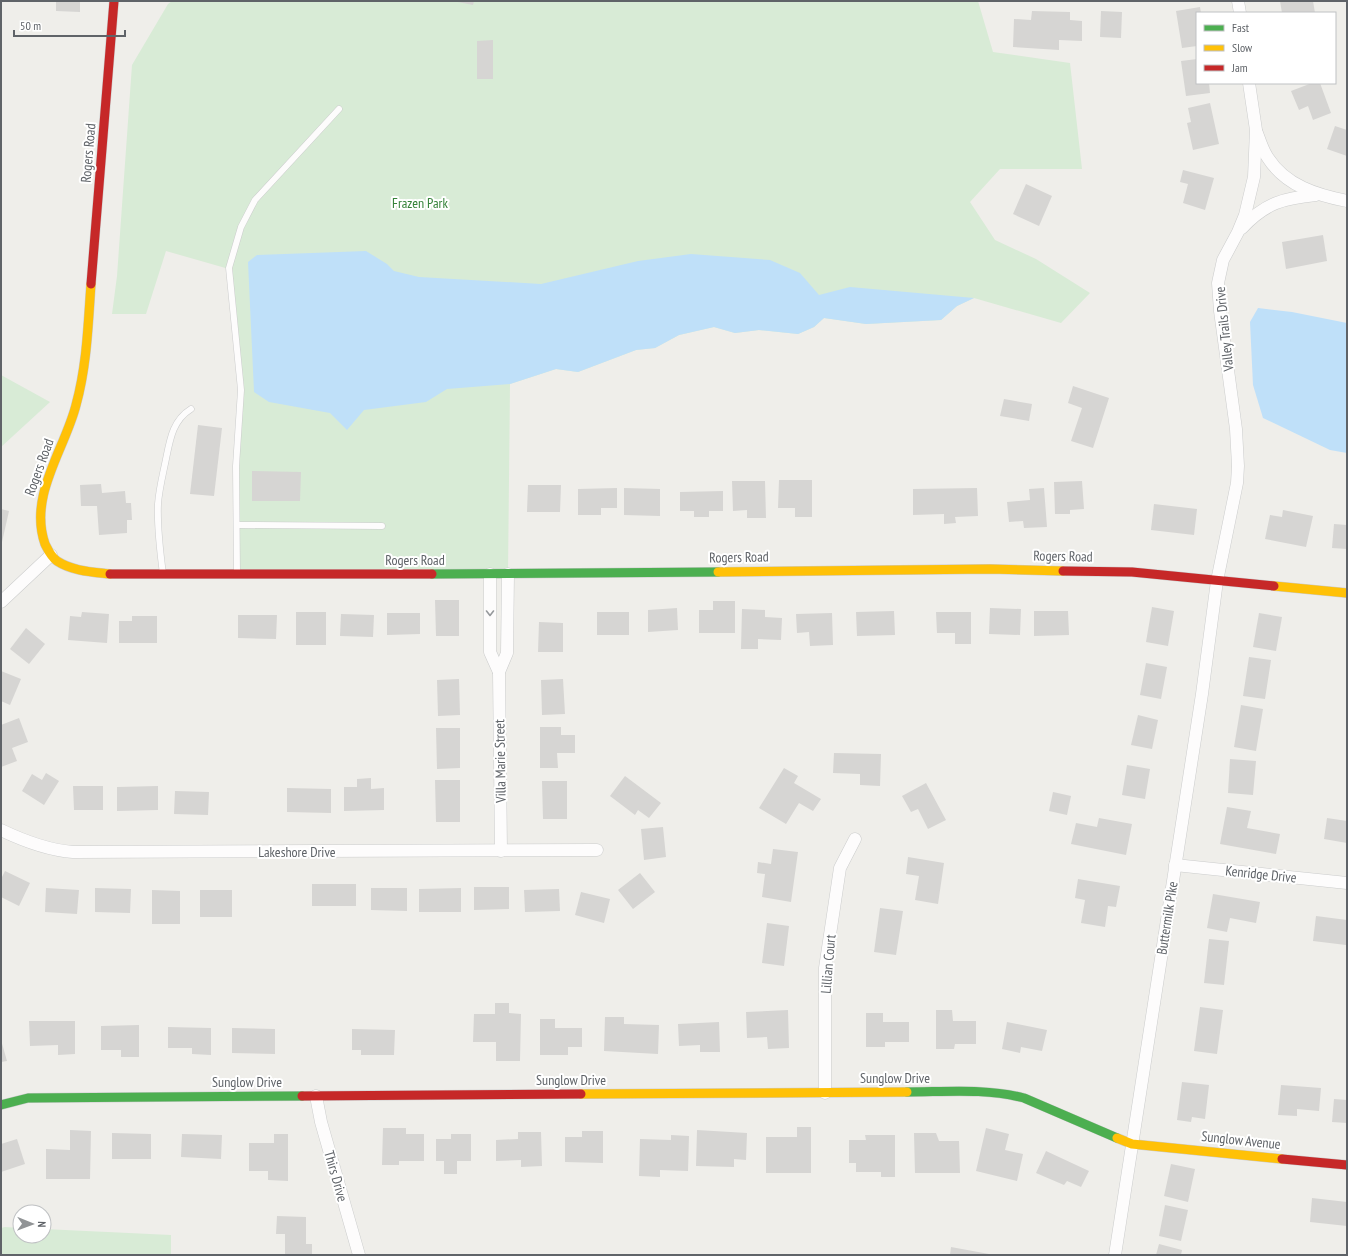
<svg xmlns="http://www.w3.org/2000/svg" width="1348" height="1256" font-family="'PT Sans Narrow',sans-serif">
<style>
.green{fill:#d8ebd6}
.water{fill:#bfe0f9}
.building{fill:#d6d5d3}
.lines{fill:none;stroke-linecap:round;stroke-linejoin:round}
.lane-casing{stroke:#cbcccc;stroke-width:7}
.street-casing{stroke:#cbcccc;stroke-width:13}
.fast-casing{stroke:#cacacb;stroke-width:10}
.slow-casing{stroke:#cacacb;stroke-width:10}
.jam-casing{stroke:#cacacb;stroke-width:10}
.lane{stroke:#fdfcfc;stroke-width:6}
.street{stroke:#fdfcfc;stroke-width:12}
.fast{stroke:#4caf50;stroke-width:9}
.slow{stroke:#ffc107;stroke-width:9}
.jam{stroke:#c62828;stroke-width:9}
.oneway{stroke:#96999c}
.labels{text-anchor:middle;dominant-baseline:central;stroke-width:4;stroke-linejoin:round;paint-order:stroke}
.street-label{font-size:14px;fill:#5f6368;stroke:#fff}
.park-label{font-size:14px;fill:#348238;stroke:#fff}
</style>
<rect width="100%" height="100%" fill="#efeeea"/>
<!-- green -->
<g class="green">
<polygon points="172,1 978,1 993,52 1070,63 1082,169 1000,169 970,202 995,240 1036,259 1090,293 1061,323 974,298 957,306 941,320 866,324 824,318 814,327 798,334 759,330 735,333 714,327 679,335 655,348 636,350 578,372 556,369 510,384 508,574 237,575 241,390 229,269 166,251 146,314 112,314 117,276 132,65 168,4"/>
<polygon points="1,375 50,402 1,447"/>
<polygon points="5,1227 20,1228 20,1236 44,1236 44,1229 171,1235 171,1255 1,1255 1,1228"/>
</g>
<!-- water -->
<g class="water">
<polygon points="366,251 387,264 394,271 419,277 541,284 638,261 691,254 770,260 800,273 819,295 850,287 974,298 957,306 941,320 866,324 824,318 814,327 798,334 759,330 735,333 714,327 679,335 655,348 636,350 578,372 556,369 510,384 447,389 426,402 364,410 347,430 330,413 269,402 254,392 248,262 257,255"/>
<polygon points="1258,308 1292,312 1347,323 1347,453 1330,450 1263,418 1253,385 1250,322"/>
</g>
<!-- building -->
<g class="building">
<polygon points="56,1 80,1 80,12 56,11"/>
<polygon points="453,1 474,1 473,5"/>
<polygon points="1280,1 1313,1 1315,13 1282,13"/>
<polygon points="1200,7 1201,13 1197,13 1197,46 1182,48 1176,11"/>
<polygon points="1032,11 1070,12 1070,20 1082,21 1082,41 1059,40 1059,50 1013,47 1014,19 1031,20"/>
<polygon points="1101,11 1122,12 1121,38 1100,37"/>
<polygon points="493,40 493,79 477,79 477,41"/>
<polygon points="1197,59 1197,83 1209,83 1210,93 1186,96 1181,61"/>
<polygon points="1312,83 1320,83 1331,113 1313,120 1308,106 1299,110 1291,91"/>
<polygon points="1210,103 1219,144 1193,150 1187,123 1191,122 1188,108"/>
<polygon points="1335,126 1347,130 1347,156 1327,149"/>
<polygon points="1183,170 1214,178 1205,210 1183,203 1188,184 1180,182"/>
<polygon points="1026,184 1052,196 1039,226 1013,214"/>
<polygon points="1323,235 1327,261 1286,269 1282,242"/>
<polygon points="1073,386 1109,398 1093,448 1071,441 1082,408 1068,403"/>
<polygon points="1004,399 1032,404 1029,421 1000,416"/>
<polygon points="198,425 222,428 214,496 190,494"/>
<polygon points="252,471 301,472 300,501 252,501"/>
<polygon points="779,480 812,480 812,517 795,517 795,508 778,508"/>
<polygon points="732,481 765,481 766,518 747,518 747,510 733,511"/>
<polygon points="1082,481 1084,509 1070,510 1070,514 1055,514 1054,482"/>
<polygon points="101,484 102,493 125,491 126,503 131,503 132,520 127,520 127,533 99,535 97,506 81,506 80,485"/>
<polygon points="528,485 561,485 560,512 527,512"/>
<polygon points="617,488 617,508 601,508 601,515 578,515 578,489"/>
<polygon points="624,488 660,489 660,516 624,515"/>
<polygon points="977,488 978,516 955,517 956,523 944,524 944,514 913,515 913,489"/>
<polygon points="1044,488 1047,527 1024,528 1023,521 1009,522 1007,502 1030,500 1029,489"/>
<polygon points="723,491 723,511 709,511 709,517 694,517 694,511 680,511 680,492"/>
<polygon points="1154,504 1197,509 1194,535 1151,530"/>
<polygon points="1,509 9,511 2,542 1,542"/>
<polygon points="1283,510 1313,516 1306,547 1265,539 1270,515 1282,517"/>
<polygon points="1334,524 1347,525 1347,549 1332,548"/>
<polygon points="435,600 459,600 459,636 436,636"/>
<polygon points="713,601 735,601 735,633 699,633 699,610 713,610"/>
<polygon points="1152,607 1174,611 1168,646 1146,642"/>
<polygon points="677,608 678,630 648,632 648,610"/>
<polygon points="990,608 1021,609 1020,635 989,634"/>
<polygon points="742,609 765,610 765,617 782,618 781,640 758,639 758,649 741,649"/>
<polygon points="894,611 895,635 857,636 856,612"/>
<polygon points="1034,611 1068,611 1069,635 1034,636"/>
<polygon points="82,612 109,614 107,643 68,640 70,616 81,617"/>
<rect x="296" y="612" width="30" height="33"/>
<rect x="597" y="612" width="32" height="23"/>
<polygon points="936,612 971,612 971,644 955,644 955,633 937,633"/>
<polygon points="387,613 420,613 420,634 387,635"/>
<polygon points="832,613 833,645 810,646 809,632 797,633 796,614"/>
<polygon points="1259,613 1282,617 1276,651 1253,647"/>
<polygon points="341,614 374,615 373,637 340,636"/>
<polygon points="238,615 277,615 276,639 238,638"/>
<polygon points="132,616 157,616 157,643 119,643 119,621 132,621"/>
<polygon points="539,622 563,623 563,652 538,652"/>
<polygon points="26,628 45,644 29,664 10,649"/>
<polygon points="1249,657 1271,660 1265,699 1243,696"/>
<polygon points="1146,663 1167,667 1161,699 1140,695"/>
<polygon points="1,671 21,679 10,705 1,701"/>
<polygon points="459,679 460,715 438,716 437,680"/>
<polygon points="563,679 565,714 542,715 541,680"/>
<polygon points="1241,705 1263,709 1256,751 1234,747"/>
<polygon points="1138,715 1158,720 1152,749 1131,745"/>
<polygon points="19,718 28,742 12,748 17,761 1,767 1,725"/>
<polygon points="540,727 561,727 561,735 575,735 575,753 557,753 558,768 540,768"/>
<polygon points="436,728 460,728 460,768 437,769"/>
<polygon points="834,753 881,754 880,786 860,785 860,774 833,773"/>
<polygon points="1230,759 1256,761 1253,795 1228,793"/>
<polygon points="1127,765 1150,769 1145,799 1122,795"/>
<polygon points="784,768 798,776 794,783 821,799 813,811 799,803 786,824 759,808"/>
<polygon points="46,773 59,781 44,805 22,791 32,774 42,780"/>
<polygon points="625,776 661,803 649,818 638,810 635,815 610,796"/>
<polygon points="371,778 371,789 384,788 384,810 344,811 344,787 357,787 357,779"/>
<polygon points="435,780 460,780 460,822 436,822"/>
<polygon points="542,781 567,781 567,819 543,819"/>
<polygon points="926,783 946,820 928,829 918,809 911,812 902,796"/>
<polygon points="73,786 103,786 103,810 74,810"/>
<polygon points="158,786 158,810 117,811 117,787"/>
<polygon points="287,788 331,789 331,813 287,812"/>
<polygon points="175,791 209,792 208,815 174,814"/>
<polygon points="1053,792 1071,796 1067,815 1049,811"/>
<polygon points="1227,807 1251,811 1247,828 1280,834 1276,854 1220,844"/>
<polygon points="1099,818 1132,824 1126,855 1071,844 1076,823 1097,827"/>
<polygon points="1327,818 1347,821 1347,843 1324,839"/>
<polygon points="663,827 666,857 644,860 641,829"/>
<polygon points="773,849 798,852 791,902 762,897 765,874 757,873 758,862 771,864"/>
<polygon points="908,857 944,863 938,904 915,900 919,876 906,874"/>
<polygon points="5,871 30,883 19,906 1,897 1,879"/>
<polygon points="640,873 655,892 633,909 618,890"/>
<polygon points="1078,879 1120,886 1116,907 1108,906 1105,927 1081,923 1085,900 1075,898"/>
<rect x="312" y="884" width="44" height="22"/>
<polygon points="474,887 509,887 509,909 474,910"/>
<polygon points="46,888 79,890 77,914 45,912"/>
<polygon points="95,888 131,889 130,913 95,912"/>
<polygon points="371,888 407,888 407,911 371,910"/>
<polygon points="461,888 461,912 419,912 419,889"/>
<polygon points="559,889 560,911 525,912 524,890"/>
<polygon points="152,890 180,891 180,924 152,924"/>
<rect x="200" y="890" width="32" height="27"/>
<polygon points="581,892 610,899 604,923 575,915"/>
<polygon points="1213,894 1260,902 1256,923 1230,918 1227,932 1207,928"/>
<polygon points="880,908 903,911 896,955 874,952"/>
<polygon points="1316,916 1347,920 1346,945 1313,941"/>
<polygon points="767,923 789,926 784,966 762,963"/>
<polygon points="1209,939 1229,941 1224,985 1204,983"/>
<polygon points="495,1003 509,1003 509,1013 521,1014 520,1061 496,1061 496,1042 473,1042 474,1014 495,1014"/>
<polygon points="1200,1007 1223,1010 1217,1054 1194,1051"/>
<polygon points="788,1010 789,1048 768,1049 767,1037 747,1038 746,1012"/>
<polygon points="936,1010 952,1010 953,1021 976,1021 976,1044 955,1044 954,1049 936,1049"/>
<polygon points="866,1013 883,1013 883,1022 909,1022 909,1042 885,1042 885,1047 866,1047"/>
<polygon points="605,1017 624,1017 624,1024 659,1025 658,1054 604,1051"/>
<polygon points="540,1019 555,1019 555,1028 582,1028 582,1047 568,1047 568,1055 540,1055"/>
<polygon points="29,1021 75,1021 75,1054 58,1055 58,1045 30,1046"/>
<polygon points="719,1022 720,1052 700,1052 700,1045 679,1046 678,1024"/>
<polygon points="1007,1022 1047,1030 1042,1051 1021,1047 1020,1053 1002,1049"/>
<polygon points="139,1025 139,1057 121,1057 121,1050 101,1050 101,1026"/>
<polygon points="168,1027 211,1028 211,1055 192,1054 192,1048 168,1048"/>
<polygon points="232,1028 275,1029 275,1054 232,1053"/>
<polygon points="352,1029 395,1030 394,1055 361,1055 361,1050 352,1050"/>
<polygon points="1,1040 7,1061 1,1062"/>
<polygon points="1182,1082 1209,1085 1205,1119 1192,1117 1191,1122 1177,1120"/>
<polygon points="1281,1085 1321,1088 1319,1111 1297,1109 1297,1116 1278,1115"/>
<polygon points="1334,1099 1347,1100 1347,1123 1332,1122"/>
<polygon points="797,1127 811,1127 811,1173 766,1173 766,1137 797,1137"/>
<polygon points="383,1128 406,1128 406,1134 424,1134 424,1161 399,1161 399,1165 382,1165"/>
<polygon points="986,1128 1009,1134 1005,1150 1023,1154 1017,1181 976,1171"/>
<polygon points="70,1130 91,1131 90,1179 46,1179 46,1149 70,1150"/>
<polygon points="697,1130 747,1133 746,1160 734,1159 734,1167 696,1166"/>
<polygon points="582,1131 603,1131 603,1163 565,1162 565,1137 582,1137"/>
<polygon points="518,1132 541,1132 542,1166 521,1167 521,1160 496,1161 496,1140 518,1139"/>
<polygon points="112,1133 151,1134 151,1159 112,1159"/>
<polygon points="914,1133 936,1133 939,1141 959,1141 960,1173 915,1173"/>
<polygon points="182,1134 222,1135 221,1159 181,1157"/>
<polygon points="274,1134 288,1134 288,1181 268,1180 268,1171 249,1171 249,1143 274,1143"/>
<polygon points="451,1134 471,1134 471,1161 457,1161 457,1174 444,1174 444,1161 436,1161 436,1139 451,1139"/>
<polygon points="671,1135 689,1136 688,1171 660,1170 660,1177 639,1176 640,1139 671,1140"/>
<polygon points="865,1135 895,1135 895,1177 881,1177 881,1172 856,1172 856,1163 849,1163 849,1140 866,1140"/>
<polygon points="17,1139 25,1164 1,1172 1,1144"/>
<polygon points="1046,1151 1089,1171 1081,1187 1067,1181 1064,1185 1036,1173"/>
<polygon points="1171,1164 1195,1169 1188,1202 1164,1196"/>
<polygon points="1312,1198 1347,1202 1347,1226 1310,1222"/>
<polygon points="1165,1205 1188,1210 1181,1241 1159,1236"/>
<polygon points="277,1216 306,1217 306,1244 312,1244 312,1255 285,1255 285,1234 276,1234"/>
<polygon points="1159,1244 1182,1250 1181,1255 1156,1255"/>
<polygon points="951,1247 989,1254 989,1255 950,1255"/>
</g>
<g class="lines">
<!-- lane casing -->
<g class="lane-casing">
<g id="lane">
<polyline points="238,525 382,526"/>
<polyline points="237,573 236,466 241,390 229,268 241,227 255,200 339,109"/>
<path d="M163,574C160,551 157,527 158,504C159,489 163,474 166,459C170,439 173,420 191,409"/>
</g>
</g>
<!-- street casing -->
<g class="street-casing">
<g id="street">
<polyline points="1238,1 1240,13"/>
<path d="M1257,133C1260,141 1263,151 1268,158C1286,186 1317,195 1347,201"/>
<path d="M1242,228C1265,203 1284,198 1316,195"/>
<polyline points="490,574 490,652 499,672"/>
<polyline points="1,602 51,555"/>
<path d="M1,830C24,841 47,850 73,852L597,850"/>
<polyline points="501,851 499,672 507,653 508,574"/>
<polyline points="1175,865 1347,883"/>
<polyline points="825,1093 825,968 840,868 855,839"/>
<polyline points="316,1096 321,1122 359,1255"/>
<polyline points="1115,1255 1202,694 1217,581 1237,483 1238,466 1236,429 1220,311 1218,283 1223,260 1238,232 1245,215 1254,177 1256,130 1249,83"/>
</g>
</g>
<!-- fast casing -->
<g class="fast-casing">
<g id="fast">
<polyline points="432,574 718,572"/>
<path d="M907,1092C945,1092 986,1088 1024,1098L1117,1138"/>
<polyline points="1,1105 28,1098 302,1096"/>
</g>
</g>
<!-- slow casing -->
<g class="slow-casing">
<g id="slow">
<path d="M91,284C88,325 87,365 76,405C65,449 28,496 45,544C48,550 51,557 57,561C72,571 93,572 110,574"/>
<polyline points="718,572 990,569 1063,571"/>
<polyline points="1274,586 1347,593"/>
<polyline points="581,1094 907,1092"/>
<polyline points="1117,1138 1132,1144 1282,1159"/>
</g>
</g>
<!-- jam casing -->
<g class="jam-casing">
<g id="jam">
<polyline points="91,284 114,1"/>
<polyline points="1063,571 1132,572 1274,586"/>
<polyline points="110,574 432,574"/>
<polyline points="302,1096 581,1094"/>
<polyline points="1282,1159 1347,1165"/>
</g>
</g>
<!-- lane -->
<use href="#lane" class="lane"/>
<!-- street -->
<use href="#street" class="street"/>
<!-- fast -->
<use href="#fast" class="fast"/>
<!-- slow -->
<use href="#slow" class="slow"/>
<!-- jam -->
<use href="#jam" class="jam"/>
</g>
<!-- one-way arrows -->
<defs><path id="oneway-chevron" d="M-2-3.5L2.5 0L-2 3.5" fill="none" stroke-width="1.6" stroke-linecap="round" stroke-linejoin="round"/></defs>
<use class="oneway" href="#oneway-chevron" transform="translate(490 613) rotate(90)"/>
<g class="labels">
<!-- street labels -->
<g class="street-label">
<text transform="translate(88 153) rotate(-85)">Rogers Road</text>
<text transform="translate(1224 329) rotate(-96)">Valley Trails Drive</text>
<text transform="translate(39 467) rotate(-70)">Rogers Road</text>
<text transform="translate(1063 556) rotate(1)">Rogers Road</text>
<text transform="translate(739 557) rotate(-1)">Rogers Road</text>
<text x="415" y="560">Rogers Road</text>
<text transform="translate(500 761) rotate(-91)">Villa Marie Street</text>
<text x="297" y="852">Lakeshore Drive</text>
<text transform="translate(1261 874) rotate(6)">Kenridge Drive</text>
<text transform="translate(1167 918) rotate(-81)">Buttermilk Pike</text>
<text transform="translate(828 964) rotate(-85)">Lillian Court</text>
<text x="895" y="1078">Sunglow Drive</text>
<text x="571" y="1080">Sunglow Drive</text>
<text x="247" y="1082">Sunglow Drive</text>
<text transform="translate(1241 1140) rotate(6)">Sunglow Avenue</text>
<text transform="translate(336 1176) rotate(74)">Thirs Drive</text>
</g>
<!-- park labels -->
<g class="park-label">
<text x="420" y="203">Frazen Park</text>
</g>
</g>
<!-- border -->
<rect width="1348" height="1256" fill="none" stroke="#5f6368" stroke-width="4"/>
<!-- legend -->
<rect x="1196" y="12" width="140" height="72" fill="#ffffff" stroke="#bfc1c3"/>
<rect x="1204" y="25" width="20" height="6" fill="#4caf50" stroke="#bfc1c3"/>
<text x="1232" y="32" font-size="12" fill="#5f6368">Fast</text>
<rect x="1204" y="45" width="20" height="6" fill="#ffc107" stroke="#bfc1c3"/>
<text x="1232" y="52" font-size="12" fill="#5f6368">Slow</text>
<rect x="1204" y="65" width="20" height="6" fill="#c62828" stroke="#bfc1c3"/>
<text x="1232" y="72" font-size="12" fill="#5f6368">Jam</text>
<!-- north arrow -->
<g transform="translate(32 1224) rotate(91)"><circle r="19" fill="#ffffff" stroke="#bfc1c3"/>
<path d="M0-3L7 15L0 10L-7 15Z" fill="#919496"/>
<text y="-6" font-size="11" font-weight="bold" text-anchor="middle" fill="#5f6368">N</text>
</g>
<!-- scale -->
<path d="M14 30v6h111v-6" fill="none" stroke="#5f6368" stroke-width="2"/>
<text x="20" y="30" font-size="12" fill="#5f6368" stroke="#ffffff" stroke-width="3" paint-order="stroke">50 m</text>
</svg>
